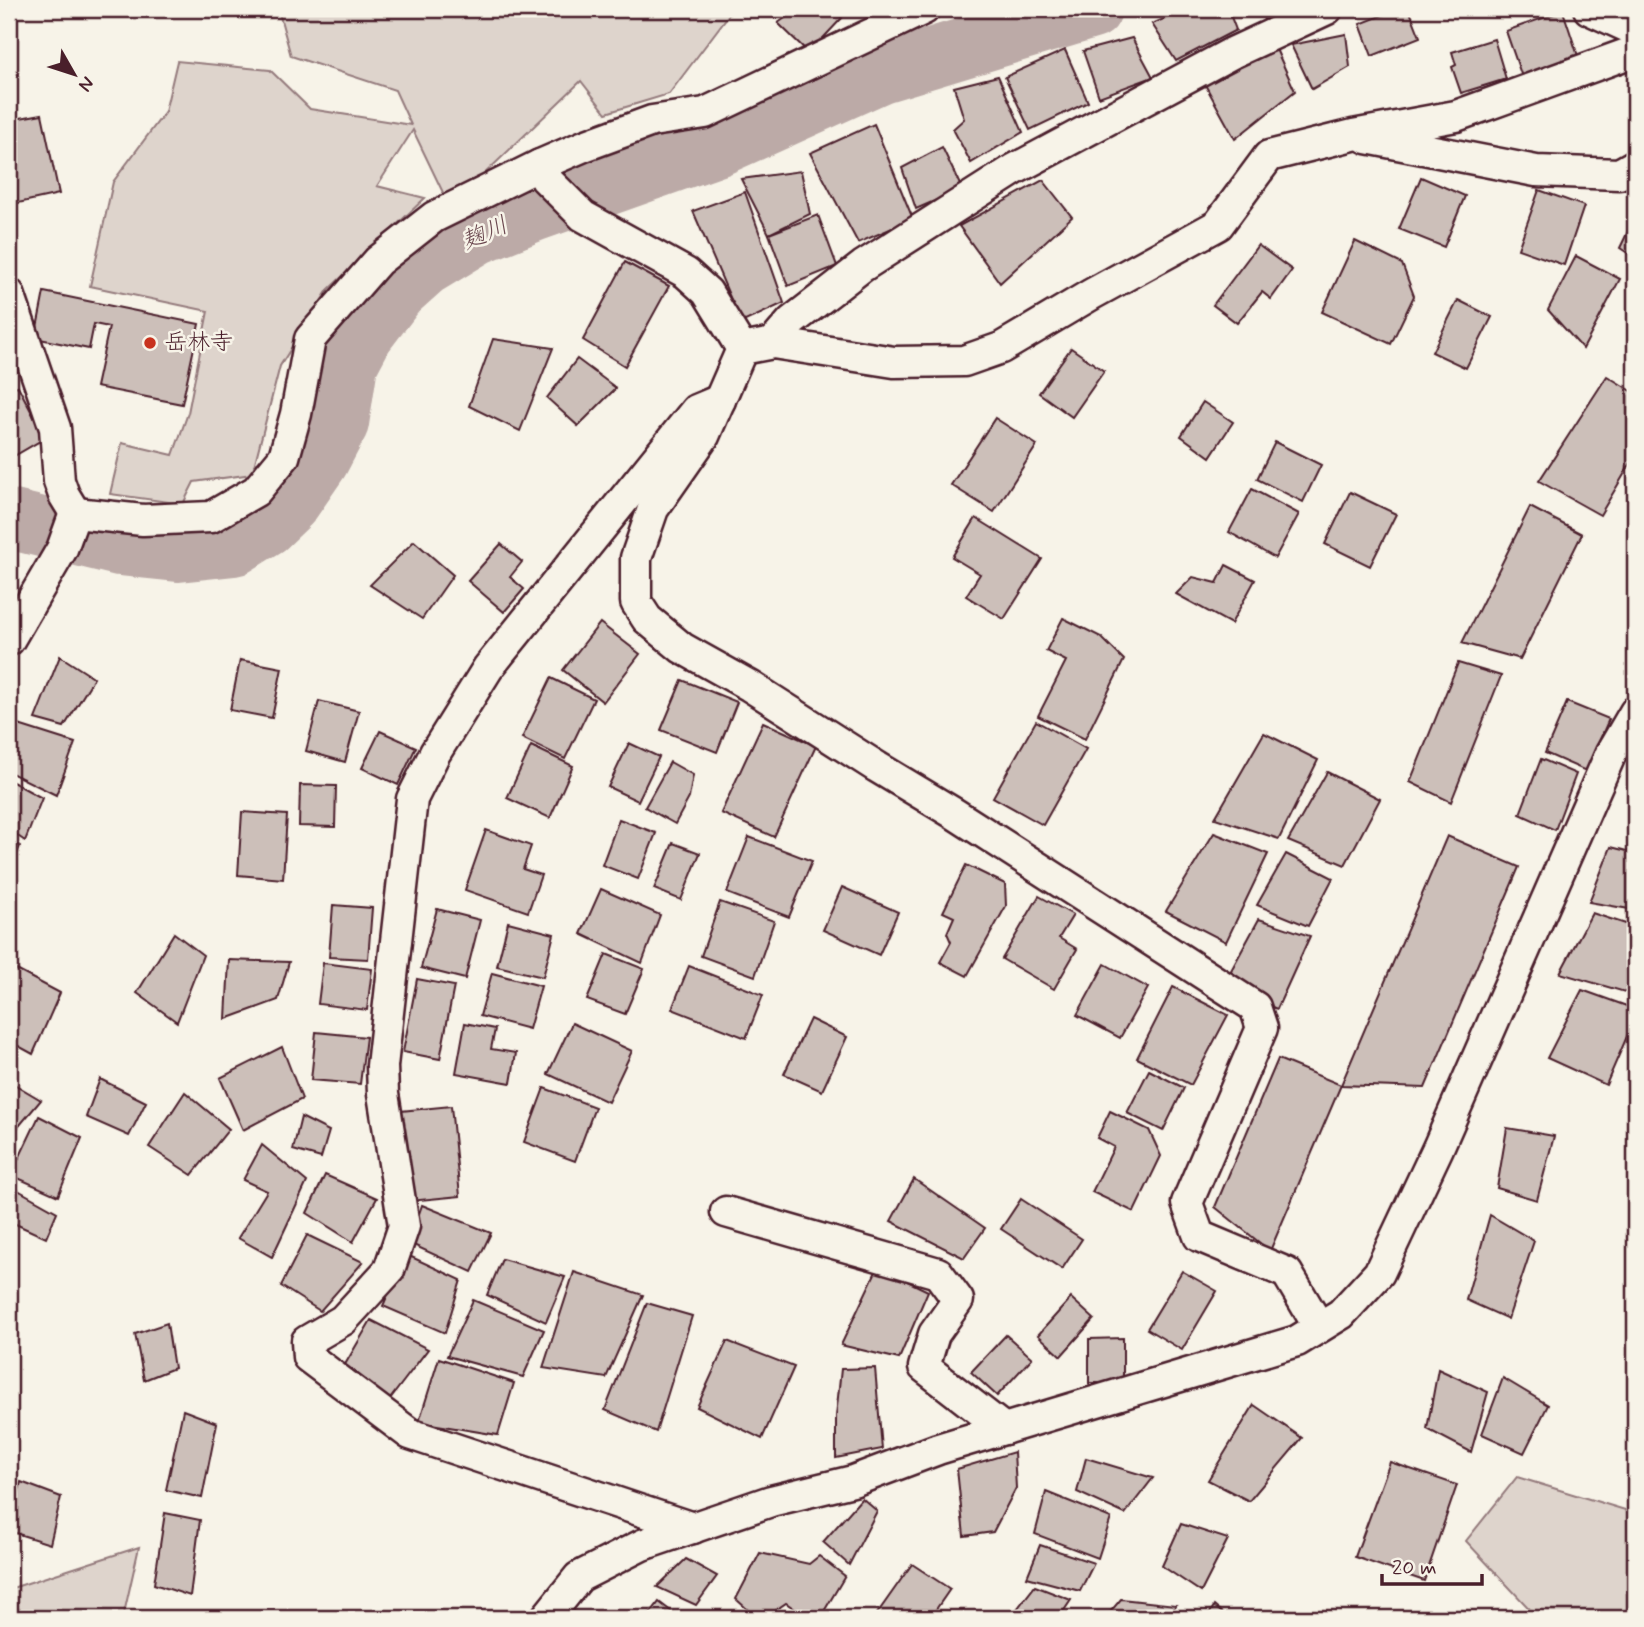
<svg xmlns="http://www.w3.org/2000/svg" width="1644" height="1627" font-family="Mynerve,'Klee One',sans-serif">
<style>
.green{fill:#ded4cc;stroke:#947a7c;stroke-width:2}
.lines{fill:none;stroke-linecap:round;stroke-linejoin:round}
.river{stroke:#bcaaa7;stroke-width:60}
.building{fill:#ccbfb9;stroke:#4a1f2b;stroke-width:2}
.minor-casing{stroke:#4a1f2b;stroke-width:35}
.minor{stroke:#f7f3e8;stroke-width:30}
.poi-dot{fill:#c8321e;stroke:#f7f3e8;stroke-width:2.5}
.labels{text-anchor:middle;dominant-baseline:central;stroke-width:5;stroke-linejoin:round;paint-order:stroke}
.poi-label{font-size:23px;fill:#4a1f2b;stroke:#f7f3e8;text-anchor:start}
.water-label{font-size:24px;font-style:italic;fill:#6c4950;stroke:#f7f3e8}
</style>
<rect width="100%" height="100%" fill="#f7f3e8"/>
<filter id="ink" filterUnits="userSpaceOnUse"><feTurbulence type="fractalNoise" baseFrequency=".0143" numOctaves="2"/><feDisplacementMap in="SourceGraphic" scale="14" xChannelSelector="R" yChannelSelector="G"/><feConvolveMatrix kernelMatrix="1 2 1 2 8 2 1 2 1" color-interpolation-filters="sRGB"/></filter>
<g filter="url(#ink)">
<!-- green -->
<g class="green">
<polygon points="278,9 733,9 669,94 606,113 581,81 478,180 448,203 413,130 377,186 425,198 328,290 280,366 252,474 194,482 183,504 110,494 122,443 173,455 188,413 208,311 90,286 113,182 165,112 177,61 270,70 310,109 411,125 395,90 291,56"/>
<polygon points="1517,1477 1635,1513 1635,1618 1538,1618 1466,1541"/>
<polygon points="139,1547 123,1618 9,1618 9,1589"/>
</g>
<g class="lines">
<!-- river -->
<polyline class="river" points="9,519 120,546 178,552 234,546 266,526 290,503 319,461 339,423 348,364 364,334 396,292 425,266 476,235 536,211 719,146 881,73 1092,9"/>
</g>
<!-- building -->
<g class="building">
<polygon points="798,9 832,9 842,18 809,53 778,23"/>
<polygon points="1187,9 1228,9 1236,30 1176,61 1152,24"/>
<polygon points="1263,9 1286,9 1264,22"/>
<polygon points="1398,9 1409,9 1420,37 1372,56 1360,24"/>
<polygon points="1563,11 1579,59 1522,77 1506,31"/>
<polygon points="1346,34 1350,67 1312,89 1291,45"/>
<polygon points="1132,38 1153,77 1099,97 1083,51"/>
<polygon points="1494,39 1506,79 1461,93 1452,67 1456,65 1452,52"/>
<polygon points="1275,47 1295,91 1235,139 1203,81"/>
<polygon points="1065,50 1088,102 1030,130 1005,77"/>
<polygon points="998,76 1023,132 971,163 953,129 964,119 954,87"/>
<polygon points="42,114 59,194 9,205 9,120"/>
<polygon points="874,124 913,219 858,243 810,153"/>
<polygon points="942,147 962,189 916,209 902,168"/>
<polygon points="801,171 810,214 769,234 741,179"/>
<polygon points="1421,177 1465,196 1444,247 1399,229"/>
<polygon points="1043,180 1072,217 1000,283 959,226"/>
<polygon points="1539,190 1584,206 1564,265 1518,249"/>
<polygon points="745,192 784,303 741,323 693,211"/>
<polygon points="818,215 837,266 788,286 769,234"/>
<polygon points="1635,217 1635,258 1620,248"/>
<polygon points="1355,241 1402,264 1414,296 1391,344 1322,312"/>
<polygon points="1258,245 1292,270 1271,299 1262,292 1237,323 1213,305"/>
<polygon points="1576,256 1620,279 1583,349 1548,310"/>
<polygon points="625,262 669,286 625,366 583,340"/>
<polygon points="44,292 199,324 182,404 96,387 109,327 94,324 89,349 35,338"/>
<polygon points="1458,300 1492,317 1466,368 1432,352"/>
<polygon points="493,339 553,348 520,431 469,406"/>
<polygon points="1071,348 1104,371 1072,417 1039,393"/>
<polygon points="577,359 616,388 578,426 547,398"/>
<polygon points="1607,376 1635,393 1635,456 1600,515 1539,481"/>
<polygon points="18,386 45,438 9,459 9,388"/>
<polygon points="1203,402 1233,422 1210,457 1181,436"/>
<polygon points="995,418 1037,445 994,512 951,485"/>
<polygon points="1275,442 1321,465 1303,502 1257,479"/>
<polygon points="1252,489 1299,514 1275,558 1229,532"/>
<polygon points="1350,492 1396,514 1370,566 1325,544"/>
<polygon points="1530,507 1582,534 1520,659 1462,643"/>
<polygon points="976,518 1042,559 1004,619 966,596 980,574 952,557"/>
<polygon points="414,541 453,575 422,619 370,585"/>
<polygon points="501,544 522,562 510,577 524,589 504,612 468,581"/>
<polygon points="1226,565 1255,580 1231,624 1176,594 1193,577 1217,583"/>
<polygon points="1063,618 1101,637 1124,660 1085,739 1038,716 1066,661 1046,651"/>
<polygon points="600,623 640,654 603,702 563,670"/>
<polygon points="60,656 94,678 64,727 35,719"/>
<polygon points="240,660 282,668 272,718 230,710"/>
<polygon points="1458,663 1501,676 1451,802 1410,782"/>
<polygon points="551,678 594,699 565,759 522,738"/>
<polygon points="682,680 737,702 717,752 661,730"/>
<polygon points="319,701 359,711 345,762 306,751"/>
<polygon points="1567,702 1609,719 1586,771 1545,753"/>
<polygon points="1036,721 1086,749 1043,825 993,797"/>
<polygon points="9,722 75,743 56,795 9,772"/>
<polygon points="763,722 816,746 774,837 721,813"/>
<polygon points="380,731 416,747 398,785 362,768"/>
<polygon points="1264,733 1318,760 1279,839 1215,818"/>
<polygon points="629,743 659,757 638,801 608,787"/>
<polygon points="531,746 573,766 550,818 507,798"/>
<polygon points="1541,759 1576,774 1555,830 1520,814"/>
<polygon points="670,762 693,775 689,798 675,824 645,807"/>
<polygon points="1327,772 1380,799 1345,865 1288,841"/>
<polygon points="9,780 42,798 25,841 9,830"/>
<polygon points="300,785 336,786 335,827 299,826"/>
<polygon points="242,812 287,815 283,879 238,875"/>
<polygon points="619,819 656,833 638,879 602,865"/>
<polygon points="486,830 531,846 523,869 541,875 528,912 465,890"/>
<polygon points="1214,833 1268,854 1226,942 1166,911"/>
<polygon points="1447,836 1519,867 1425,1088 1341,1085"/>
<polygon points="749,837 812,861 789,917 727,893"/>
<polygon points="9,842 20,846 9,875"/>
<polygon points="673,843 700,853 681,900 654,889"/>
<polygon points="1611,847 1635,853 1635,910 1589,902"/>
<polygon points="1286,854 1333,878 1308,926 1257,905"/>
<polygon points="966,865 1005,884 1006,906 967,976 940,962 951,942 947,933 954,917 943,912"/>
<polygon points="842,887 898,912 879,955 823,930"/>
<polygon points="601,889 660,915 642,963 581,934"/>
<polygon points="1039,896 1073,915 1059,938 1077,949 1054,989 1002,959"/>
<polygon points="720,902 774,921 755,976 701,956"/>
<polygon points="333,905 372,908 368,959 329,957"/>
<polygon points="437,909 480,920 465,979 421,968"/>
<polygon points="1592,913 1635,927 1635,995 1560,973"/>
<polygon points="1259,919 1310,936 1277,1009 1222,987"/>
<polygon points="508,922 554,934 543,977 497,966"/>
<polygon points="174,933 203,955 177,1022 137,993"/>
<polygon points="606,954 644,969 625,1014 587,1000"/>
<polygon points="229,960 289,962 278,1000 226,1019"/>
<polygon points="323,963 372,969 367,1010 318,1004"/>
<polygon points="1105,964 1148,988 1120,1038 1077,1015"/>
<polygon points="9,966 60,993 33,1054 9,1041"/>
<polygon points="689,966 763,995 746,1038 672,1009"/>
<polygon points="492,973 541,986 529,1029 480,1016"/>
<polygon points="417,979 454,986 440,1059 403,1052"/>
<polygon points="1173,987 1228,1015 1191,1085 1137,1058"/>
<polygon points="1582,990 1635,1009 1635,1018 1606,1085 1547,1058"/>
<polygon points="810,1019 847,1037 822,1091 784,1074"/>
<polygon points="465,1023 495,1029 491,1049 516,1053 511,1083 456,1073"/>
<polygon points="572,1023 632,1051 608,1102 548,1074"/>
<polygon points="316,1032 366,1037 360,1084 311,1080"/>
<polygon points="282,1047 302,1099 243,1130 220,1078"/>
<polygon points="1278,1059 1341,1085 1270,1251 1215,1207"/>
<polygon points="1149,1070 1184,1088 1163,1131 1127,1113"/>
<polygon points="100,1079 146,1102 129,1136 86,1117"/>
<polygon points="9,1081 41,1100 9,1138"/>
<polygon points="544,1088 595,1107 575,1161 524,1142"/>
<polygon points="185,1092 229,1129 192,1175 149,1147"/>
<polygon points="451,1106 460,1196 410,1201 401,1111"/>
<polygon points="1110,1111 1149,1130 1161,1156 1134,1212 1092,1192 1114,1147 1097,1138"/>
<polygon points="39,1116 82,1138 58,1196 11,1175"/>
<polygon points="301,1117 329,1131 321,1158 293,1150"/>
<polygon points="1507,1128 1554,1136 1537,1200 1497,1188"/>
<polygon points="262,1145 307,1182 272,1257 238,1238 267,1191 243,1180"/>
<polygon points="325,1175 377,1198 353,1242 307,1213"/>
<polygon points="914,1179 985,1228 964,1258 891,1221"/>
<polygon points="9,1185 57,1212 46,1238 9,1221"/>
<polygon points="1021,1199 1082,1239 1062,1269 1001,1229"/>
<polygon points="422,1205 491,1233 472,1272 409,1243"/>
<polygon points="1490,1215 1534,1241 1508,1319 1466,1300"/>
<polygon points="307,1235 363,1262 320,1311 281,1286"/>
<polygon points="405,1254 461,1280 445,1333 383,1306"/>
<polygon points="502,1259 565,1277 546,1322 487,1295"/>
<polygon points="878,1267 928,1291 899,1359 841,1345"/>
<polygon points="1182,1271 1217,1291 1182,1350 1147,1329"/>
<polygon points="574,1272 643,1295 606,1378 543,1368"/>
<polygon points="1071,1298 1094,1319 1061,1356 1038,1335"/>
<polygon points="473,1300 544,1330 523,1377 447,1356"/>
<polygon points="647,1303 692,1316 656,1432 605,1410"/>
<polygon points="371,1320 428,1349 390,1399 343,1368"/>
<polygon points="167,1323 174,1368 144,1380 135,1334"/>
<polygon points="1006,1335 1032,1358 997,1396 971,1372"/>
<polygon points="1123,1338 1123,1383 1089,1383 1089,1339"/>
<polygon points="727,1341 794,1367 762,1439 697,1407"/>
<polygon points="439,1358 514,1383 498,1435 419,1422"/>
<polygon points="875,1368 882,1449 836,1458 836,1416 841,1369"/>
<polygon points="1438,1369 1488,1392 1471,1452 1427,1429"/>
<polygon points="1503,1378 1548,1405 1524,1453 1482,1434"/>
<polygon points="1254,1405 1302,1438 1249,1501 1208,1480"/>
<polygon points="183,1410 217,1423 202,1498 166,1490"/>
<polygon points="1014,1452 1016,1488 993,1532 964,1536 957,1469"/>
<polygon points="1086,1458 1153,1478 1125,1514 1077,1492"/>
<polygon points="1390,1462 1457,1485 1424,1581 1355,1557"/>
<polygon points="21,1482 61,1497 50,1544 9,1531"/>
<polygon points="1046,1492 1111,1518 1098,1558 1035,1534"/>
<polygon points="862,1498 877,1511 849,1565 823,1542"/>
<polygon points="165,1513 200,1520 190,1596 154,1584"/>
<polygon points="1181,1524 1228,1539 1201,1592 1162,1566"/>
<polygon points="1040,1545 1094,1563 1080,1591 1027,1577"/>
<polygon points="760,1553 809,1564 819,1556 845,1576 820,1618 808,1618 786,1603 764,1618 757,1618 736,1599"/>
<polygon points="686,1559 717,1576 696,1605 657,1587"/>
<polygon points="912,1564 950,1589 930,1618 874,1618"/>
<polygon points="1035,1586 1071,1600 1059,1618 1010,1618"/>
<polygon points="1121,1599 1176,1605 1169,1618 1105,1618"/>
<polygon points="659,1602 680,1618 647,1618"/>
<polygon points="1214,1606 1228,1618 1207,1618"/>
</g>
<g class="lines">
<!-- minor casing -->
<g class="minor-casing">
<g id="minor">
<polyline points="1589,9 1635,30"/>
<polyline points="1367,138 1536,171 1619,174 1635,165"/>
<polyline points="540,165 546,179 583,216 686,273 707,292 742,349"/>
<polyline points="9,294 55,428 59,481 64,495 75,513"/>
<polyline points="773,343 792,321 863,266 1015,169 1232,53 1327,9"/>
<polyline points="742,349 704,436 653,509 636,558 636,602 647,619 682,648 750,686 877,767 955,814 1255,1007 1262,1028 1187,1203 1199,1236 1287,1273 1319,1327"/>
<polyline points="742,349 773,343 894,362 964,361 1001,348 1092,294 1218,225 1269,156 1353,135 1456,116 1635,51"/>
<polyline points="75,513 143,520 211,517 256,491 284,457 296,414 310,339 378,261 434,217 540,165 584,146 652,121 705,113 924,9"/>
<polyline points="9,640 62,549 75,513"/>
<polyline points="726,1212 938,1273 958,1300 934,1334 924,1367 1004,1429"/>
<polyline points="693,1528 410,1434 308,1357 307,1341 343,1320 389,1270 404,1226 383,1094 382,1066 412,799 435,753 488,668 696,410 720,400"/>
<polyline points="546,1618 579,1577 642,1545 771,1501 853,1481 938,1449 1004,1429 1297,1341 1341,1314 1379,1273 1438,1148 1611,753 1635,712"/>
</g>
</g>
<!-- minor -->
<use href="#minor" class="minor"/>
</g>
</g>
<!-- markers -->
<circle class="poi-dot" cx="150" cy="343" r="7"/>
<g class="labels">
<!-- poi labels -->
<g class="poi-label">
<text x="164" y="343">岳林寺</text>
</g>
<!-- water labels -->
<g class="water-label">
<text transform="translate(485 234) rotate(-24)">麹川</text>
</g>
</g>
<!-- margin -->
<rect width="1644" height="1627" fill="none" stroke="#f7f3e8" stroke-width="35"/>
<rect x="18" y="18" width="1609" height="1592" fill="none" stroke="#4a1f2b" stroke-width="2.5" filter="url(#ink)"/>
<!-- north arrow -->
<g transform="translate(74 74) rotate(129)" stroke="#f7f3e8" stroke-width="5" paint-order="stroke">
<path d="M0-5L12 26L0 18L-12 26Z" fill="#4a1f2b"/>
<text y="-10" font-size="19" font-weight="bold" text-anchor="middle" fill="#4a1f2b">N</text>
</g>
<!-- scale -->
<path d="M1382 1574v10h100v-10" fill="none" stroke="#4a1f2b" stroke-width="3.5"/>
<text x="1392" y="1574" font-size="21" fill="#4a1f2b" stroke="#f7f3e8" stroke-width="5" paint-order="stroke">20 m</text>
</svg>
